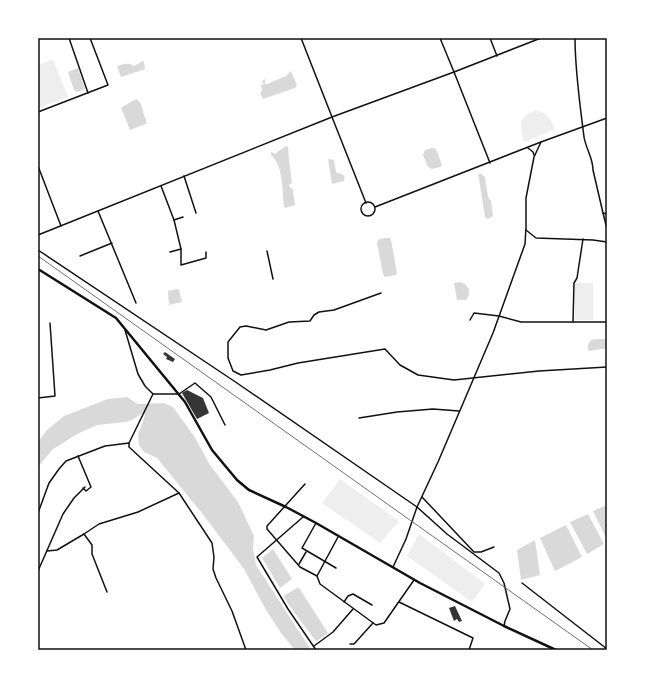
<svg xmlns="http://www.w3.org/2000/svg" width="645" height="688" font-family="'Roboto Condensed',sans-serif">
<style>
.green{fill:#eee}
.water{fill:#d9d9d9}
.building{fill:#353535}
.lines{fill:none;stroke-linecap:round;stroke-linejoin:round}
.minor{stroke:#111;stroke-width:1.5}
.trunk{stroke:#111;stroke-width:2.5}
.rail{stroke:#707070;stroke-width:1}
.neatline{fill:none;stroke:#111;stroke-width:1.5}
</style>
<rect width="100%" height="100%" fill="#fff"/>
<!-- green -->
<g class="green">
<polygon points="53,59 68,97 38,108 38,65"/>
<path d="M535,111C545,110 552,120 555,129L524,142C520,127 517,117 535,111Z"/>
<rect x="575" y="283" width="18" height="37"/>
<polygon points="340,479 399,521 380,543 322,503"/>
<polygon points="419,534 485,584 472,602 407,556"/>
</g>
<!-- water -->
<g class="water">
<path d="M143,61L144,62L145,69L121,77L117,66C122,64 130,62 134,66Z"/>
<polygon points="78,68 85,89 77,92 74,90 68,72"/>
<polygon points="291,71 297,85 295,88 263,99 260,93 262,91 261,85 264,84 262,81 265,79 265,84 267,84 286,76"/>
<path d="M137,99L139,102H140C143,107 143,116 146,119V122L148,123L130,130L121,108L134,100Z"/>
<path d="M286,146L288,147L289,160L292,183L290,184L289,186L293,190C293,195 295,200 295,205L285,208L284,207C282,190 284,167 271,155V152L276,154L277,152Z"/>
<polygon points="432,148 436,149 442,165 440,167 432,169 428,167 423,155 425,150"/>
<path d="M328,159L334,160L336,172C340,175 347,173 344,181L332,184Z"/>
<polygon points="480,173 485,177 488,197 491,201 493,216 488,219 485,217 479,179 478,175"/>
<polygon points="386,238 390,238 391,240 397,273 396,275 385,277 383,274 377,243 379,239"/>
<polygon points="460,282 465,284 469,289 469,295 466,300 457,300 454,283"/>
<polygon points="178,289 179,290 182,302 169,305 168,291"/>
<path d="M597,339H607V349H600L590,351L588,350C587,345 589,343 591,340Z"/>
<polygon points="127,397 138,404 164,403 173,407 194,436 210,465 238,502 254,536 253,548 256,565 311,650 295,650 281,633 266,610 244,569 205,517 157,458 144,452 139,445 138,435 145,415 143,413 132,420 125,422 97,425 77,434 52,450 42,462 38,468 38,442 46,431 64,416 108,399"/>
<polygon points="607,505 607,540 593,511"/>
<polygon points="588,514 604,544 587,554 570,522"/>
<polygon points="566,525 582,557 555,571 540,538"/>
<polygon points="535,540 540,575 521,580 517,550"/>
<polygon points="273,549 292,579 280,588 262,558"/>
<polygon points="297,588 299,588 328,633 317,641 315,640 288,604 284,597 285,595"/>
</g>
<!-- building -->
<g class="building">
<polygon points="165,352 175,359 173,362 166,359 167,357 163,354"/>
<polygon points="187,390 203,398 209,413 197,419 182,393"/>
<polygon points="455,606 462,621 459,622 457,619 454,621 449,608"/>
</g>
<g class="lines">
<!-- minor -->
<g class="minor">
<polyline points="69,38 88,93"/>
<polyline points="490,38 497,56"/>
<path d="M575,38C575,71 580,105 584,137C586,149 593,158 593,170L603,213"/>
<polyline points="38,112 108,85 90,38"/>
<polyline points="528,148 533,152 534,155"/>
<polyline points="490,163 454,72 541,38"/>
<polyline points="38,166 61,226"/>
<polyline points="184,176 196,213"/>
<polyline points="161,186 174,220"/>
<circle cx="368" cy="209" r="7"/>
<polyline points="366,203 332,117 454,72 440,38"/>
<polyline points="375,207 541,142 607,118"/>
<polyline points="98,211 136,303"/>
<polyline points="607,214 603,213 607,229"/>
<polyline points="183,217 174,220 181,249 181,265 206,258 206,252"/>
<polyline points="526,230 536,238 593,240 607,242"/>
<polyline points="38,235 332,117 301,38"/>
<polyline points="38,250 237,383 417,507 447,534 499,573 504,583 510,609 505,621 504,626"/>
<polyline points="267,251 273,279"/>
<polyline points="170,252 181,249"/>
<polyline points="80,256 112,243"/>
<polyline points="381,293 334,310 319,312 314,315 310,321 289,322 266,330 246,326 240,327 228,342 228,358 233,371 241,375 270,370 298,363 385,349 400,365 418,375 454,380 539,371 607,367"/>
<polyline points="470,320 474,313 499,316 521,322 607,322"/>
<polyline points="573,322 574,283 577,278 583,239"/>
<polyline points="125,330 138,374 145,386 153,394 179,394 195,383 211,397 225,425"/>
<polyline points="153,394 129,443 129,447 179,493 212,543 214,557 213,569 216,578 232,611 246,650"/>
<polyline points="38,398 55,396 50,323"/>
<polyline points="359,418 397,412 433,409 459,411"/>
<polyline points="78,456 91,487 86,491 83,488"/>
<polyline points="305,484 267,526 267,529 300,567 317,576 320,584 376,625 384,623 414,580"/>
<polyline points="422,497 474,552 481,552 494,547"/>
<polyline points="38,513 49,483 59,469 66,461 105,446 129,443"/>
<polyline points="303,517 257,557 288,609 316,650"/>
<polyline points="316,523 302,548 336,568"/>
<polyline points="84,534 92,545 92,554 107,592"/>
<polyline points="47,551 57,550 84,534 99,524 138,512 179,493"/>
<polyline points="299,564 306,552"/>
<polyline points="393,567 406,539 417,507 438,462 493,333 525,244 526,227 526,198 534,157 541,142"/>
<polyline points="38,571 63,514 74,498 85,487"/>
<polyline points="317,576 338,537"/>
<polyline points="522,583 607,649"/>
<polyline points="344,602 348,596 353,594 372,605"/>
<polyline points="399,602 473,638 469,650"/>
<polyline points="350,644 354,644 373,623"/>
<polyline points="314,646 333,632 353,609"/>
</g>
<!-- trunk -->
<polyline class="trunk" points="38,269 116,318 185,402 212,450 237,480 249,490 286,507 316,523 420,583 504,626 556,650"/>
<!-- rail -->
<polyline class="rail" points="38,256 593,650"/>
</g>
<!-- border -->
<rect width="645" height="688" fill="none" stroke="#ffffff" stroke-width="78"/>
<rect x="39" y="39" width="567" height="610" class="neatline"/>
</svg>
